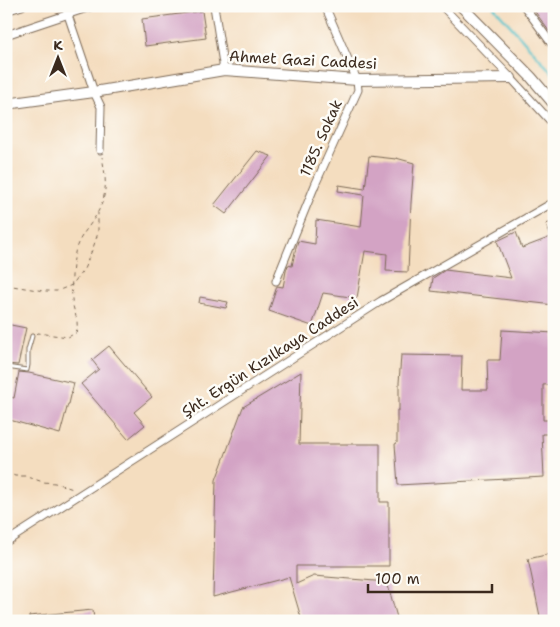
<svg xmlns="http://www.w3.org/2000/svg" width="560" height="627" font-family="'Shantell Sans',sans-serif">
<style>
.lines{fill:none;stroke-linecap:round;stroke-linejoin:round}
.stream{stroke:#54c2c9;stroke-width:2.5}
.building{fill:#d3a3c4}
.lane-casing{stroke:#7c6956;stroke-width:5}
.street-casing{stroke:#7c6956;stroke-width:9}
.secondary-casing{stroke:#7c6956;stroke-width:12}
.path{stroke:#7c6956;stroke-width:1;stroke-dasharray:4 4;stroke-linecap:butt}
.lane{stroke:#fff;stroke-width:3}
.street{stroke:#fff;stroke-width:7}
.secondary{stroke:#fff;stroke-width:10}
.labels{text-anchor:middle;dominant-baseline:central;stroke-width:5;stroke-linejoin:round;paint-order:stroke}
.street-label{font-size:15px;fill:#3b2a1e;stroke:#fdfcf7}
</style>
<rect width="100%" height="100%" fill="#fdfcf7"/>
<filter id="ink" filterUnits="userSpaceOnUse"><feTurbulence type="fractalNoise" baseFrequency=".02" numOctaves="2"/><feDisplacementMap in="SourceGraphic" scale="10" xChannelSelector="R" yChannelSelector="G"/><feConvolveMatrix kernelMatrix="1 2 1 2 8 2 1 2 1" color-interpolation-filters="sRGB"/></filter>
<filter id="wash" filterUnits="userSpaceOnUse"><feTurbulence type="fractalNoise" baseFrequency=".0096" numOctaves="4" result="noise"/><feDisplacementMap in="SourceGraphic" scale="20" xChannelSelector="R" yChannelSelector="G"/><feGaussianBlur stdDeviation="1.12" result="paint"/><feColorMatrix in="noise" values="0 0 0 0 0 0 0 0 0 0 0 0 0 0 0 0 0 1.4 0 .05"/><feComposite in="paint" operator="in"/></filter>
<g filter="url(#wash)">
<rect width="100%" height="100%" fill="#f4ddbf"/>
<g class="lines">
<!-- stream -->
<polyline class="stream" points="493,6 554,75"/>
</g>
<g id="blocks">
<!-- building -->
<g class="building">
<polygon points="531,6 554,6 554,38"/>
<polygon points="202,11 206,38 145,46 142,19"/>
<polygon points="257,151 271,156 226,214 214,205"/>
<polygon points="369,156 396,159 396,158 414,163 411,203 408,272 386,271 387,254 365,251 357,298 323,293 312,326 269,311 277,286 283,287 286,271 288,265 292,266 296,247 298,241 315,244 316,220 361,227 364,195 338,191 339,185 365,189"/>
<polygon points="554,221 554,305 431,291 433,278 445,270 511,278 497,241 516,232 522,248 551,237 546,224"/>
<polygon points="200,297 228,302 226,308 199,303"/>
<polygon points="6,324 26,328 18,365 6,364"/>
<polygon points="502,330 554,333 554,384 543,385 543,420 554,420 554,434 542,434 544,477 398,485 395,444 397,443 397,410 399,410 399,383 401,355 462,356 461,390 488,390 487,360 500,360"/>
<polygon points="109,346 152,397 134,412 145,425 128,439 81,384 99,369 92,360"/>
<polygon points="19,372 29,373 74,383 69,404 68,404 60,434 6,419 6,396 14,398"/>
<polygon points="301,372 299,444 380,444 380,502 389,502 389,566 296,566 296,584 314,576 387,582 398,621 302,621 289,577 213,597 216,480 243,407"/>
<polygon points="550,554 554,574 554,621 541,621 528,559"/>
<polygon points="93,610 94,621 29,621 29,616"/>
</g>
</g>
</g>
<g filter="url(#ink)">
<use href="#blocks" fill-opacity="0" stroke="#7c6956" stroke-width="1"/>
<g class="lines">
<!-- lane casing -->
<g class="lane-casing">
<polyline id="lane" points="6,367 27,370 28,365 28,350 32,336"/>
</g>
<!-- street casing -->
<g class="street-casing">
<g id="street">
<polyline points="65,6 94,92 101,107 100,150"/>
<polyline points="214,6 224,70"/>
<polyline points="442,6 511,78 554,125"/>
<polyline points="524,6 554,47"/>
<polyline points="6,11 22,6"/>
<polyline points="6,35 93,6"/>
<polyline points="276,281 315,185 358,90 357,80 325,6"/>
<polyline points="6,542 381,301 554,202"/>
</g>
</g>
<!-- secondary casing -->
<g class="secondary-casing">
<g id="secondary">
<polyline points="461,6 531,77 554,104"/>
<polyline points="6,104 94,92 224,70 357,80 511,78"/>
</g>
</g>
<!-- path -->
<g class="path">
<polyline points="6,285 44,291 57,291 72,285 84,269 93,248 98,233 98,213"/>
<path d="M37,334L38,333L68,337L76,333C80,319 73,313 72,299C71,284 72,268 75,253C76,244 83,234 89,226C107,201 108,187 102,157"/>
<polyline points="6,472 15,476 25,476 43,482 55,483 73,489"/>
</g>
<!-- lane -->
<use href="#lane" class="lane"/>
<!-- street -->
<use href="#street" class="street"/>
<!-- secondary -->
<use href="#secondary" class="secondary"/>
</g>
</g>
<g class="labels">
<!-- street labels -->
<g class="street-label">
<text transform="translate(303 60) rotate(3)">Ahmet Gazi Caddesi</text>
<text transform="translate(321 138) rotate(-66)">1185. Sokak</text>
<text transform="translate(270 357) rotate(-33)">Şht. Ergün Kızılkaya Caddesi</text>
</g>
</g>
<!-- margin -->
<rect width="560" height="627" fill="none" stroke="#fdfcf7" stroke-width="25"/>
<!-- north arrow -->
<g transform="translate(58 58)" stroke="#fdfcf7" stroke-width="4" paint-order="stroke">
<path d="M0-4L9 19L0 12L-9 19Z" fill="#3b2a1e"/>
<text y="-8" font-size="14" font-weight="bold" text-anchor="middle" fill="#3b2a1e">K</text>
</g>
<!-- scale -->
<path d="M368 584v8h124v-8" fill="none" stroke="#3b2a1e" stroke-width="2.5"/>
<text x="375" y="584" font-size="15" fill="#3b2a1e" stroke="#fdfcf7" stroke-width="4" paint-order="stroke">100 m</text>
</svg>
